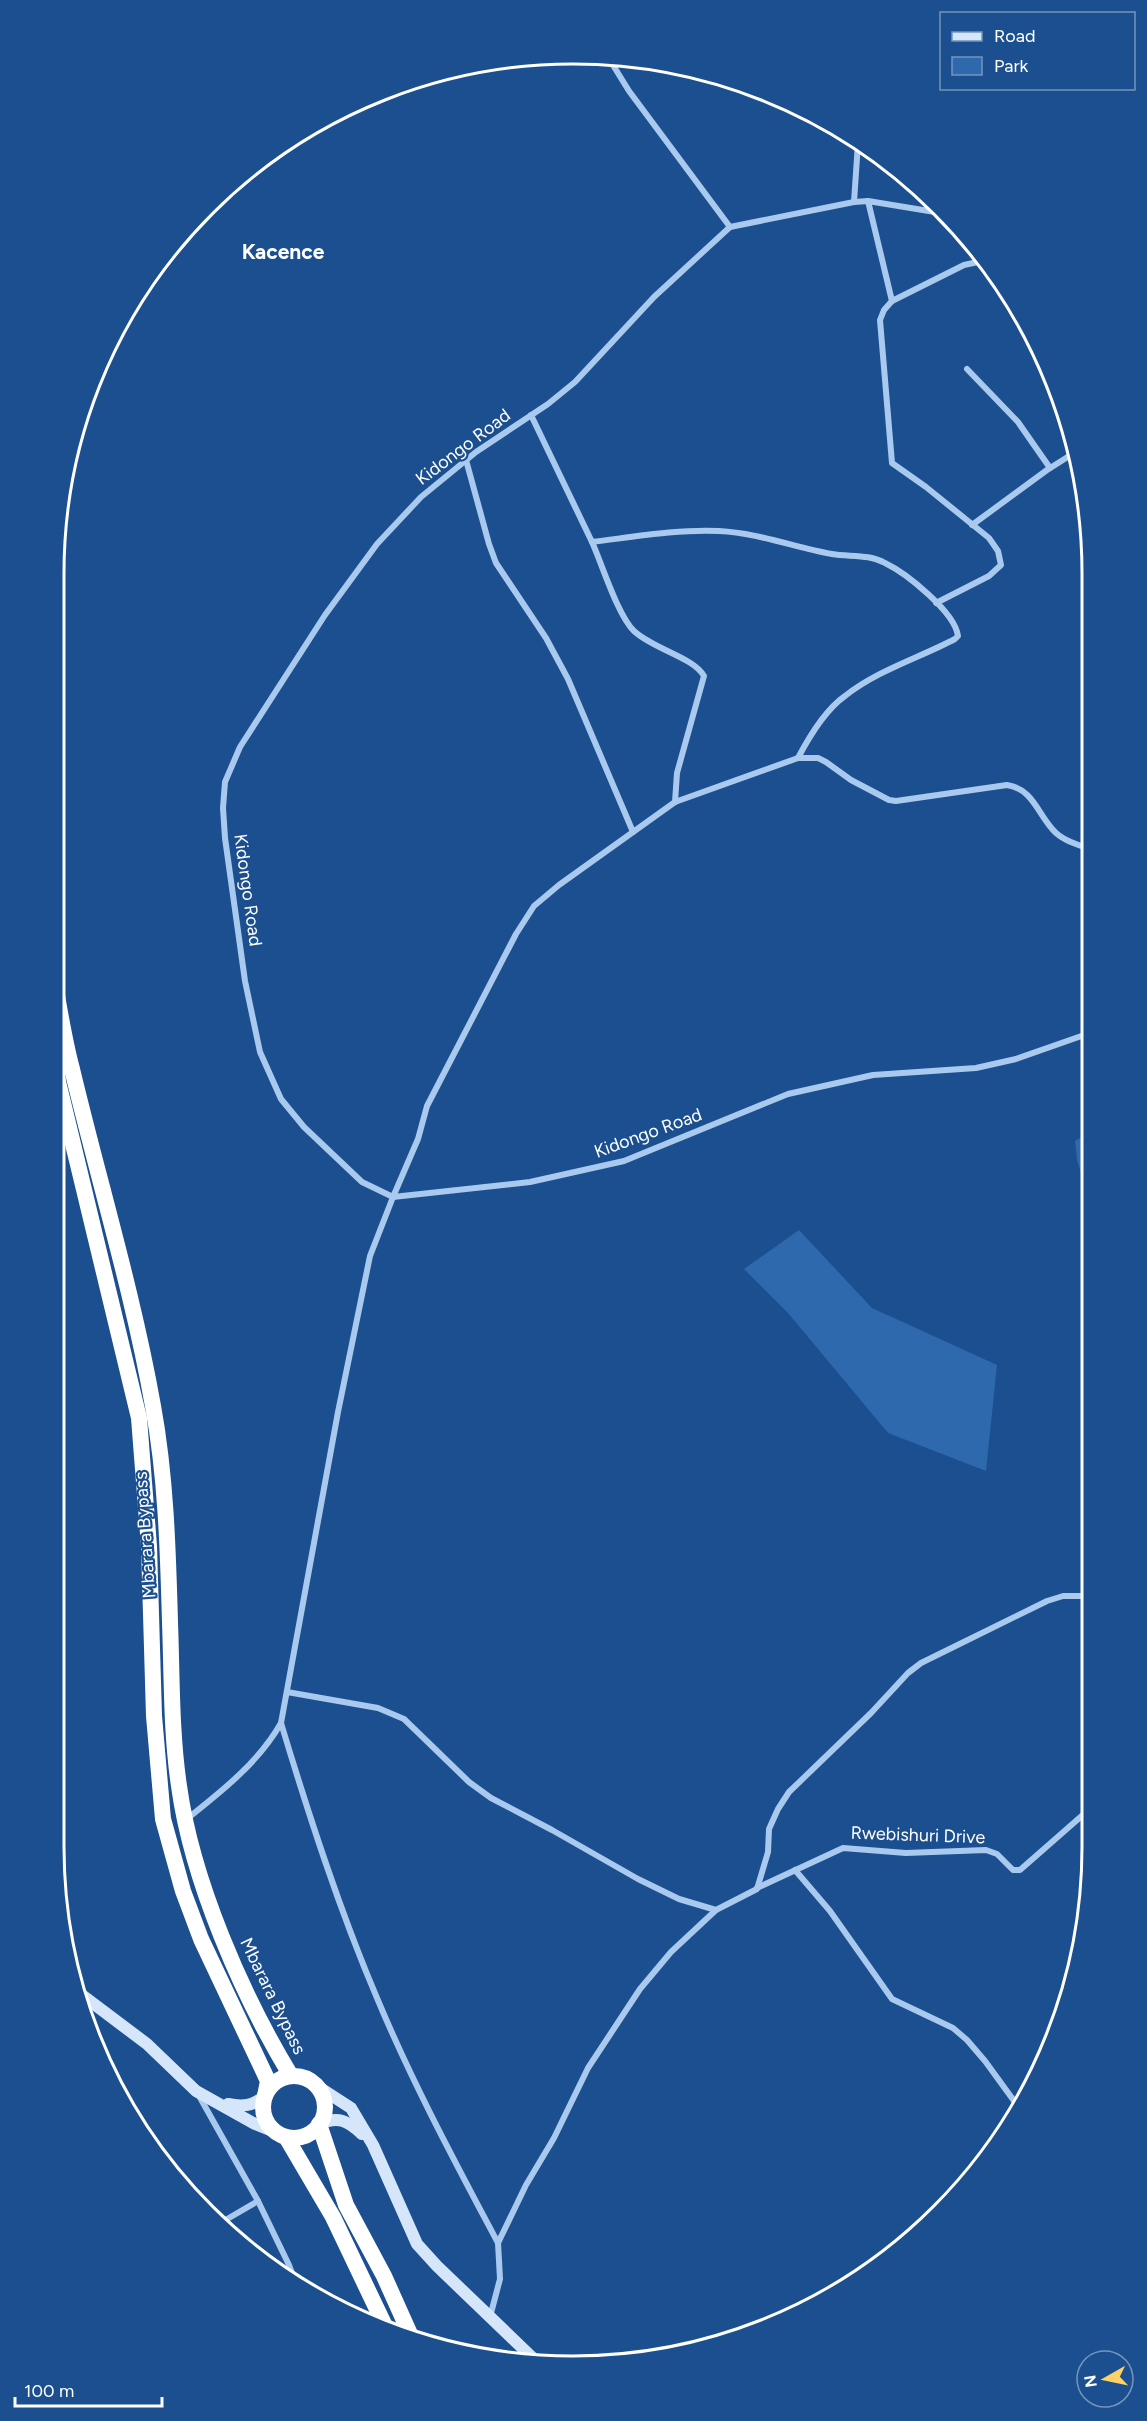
<svg xmlns="http://www.w3.org/2000/svg" width="1147" height="2421" font-family="Figtree,sans-serif">
<style>
.green{fill:#2e69ad}
.lines{fill:none;stroke-linecap:round;stroke-linejoin:round}
.street{stroke:#a9c9ee;stroke-width:6}
.secondary{stroke:#d6e6fa;stroke-width:12}
.highway{stroke:#fff;stroke-width:16}
.labels{text-anchor:middle;dominant-baseline:central;stroke-width:4.5;stroke-linejoin:round;paint-order:stroke}
.street-label{font-size:18px;fill:#fff;stroke:#1b4f8f}
.quarter-label{font-size:21px;font-weight:bold;fill:#fff;stroke:#1b4f8f}
.rim{fill:none;stroke:#fff;stroke-width:3}
</style>
<rect width="100%" height="100%" fill="#1b4f8f"/>
<!-- green -->
<g class="green">
<polygon points="1087,1134 1091,1134 1091,1206 1077,1160 1075,1141"/>
<polygon points="799,1230 872,1308 997,1365 986,1471 888,1433 788,1313 744,1269"/>
</g>
<g class="lines">
<!-- street -->
<g class="street">
<polyline points="608,57 629,91 730,227"/>
<polyline points="868,201 892,301"/>
<polyline points="854,202 858,143"/>
<polyline points="941,213 868,201 854,202 730,227 654,297 575,382 548,404 476,452 421,497 377,544 325,615 240,747 225,782 223,808 225,838 245,981 260,1052 281,1099 304,1127 362,1182 393,1197 530,1182 624,1161 788,1094 873,1075 976,1068 1016,1059 1090,1033"/>
<polyline points="967,369 1018,422 1050,468"/>
<path d="M531,415L592,542C633,537 678,529 719,531C758,533 794,547 832,554C850,557 869,554 885,563C906,573 955,612 958,636L955,639C919,658 878,670 845,696C825,710 809,737 798,758"/>
<polyline points="466,460 489,544 496,563 546,638 568,679 633,832"/>
<polyline points="972,525 1047,470 1074,453"/>
<path d="M592,542C602,564 618,616 634,631C653,649 693,657 704,676L677,773L675,802"/>
<polyline points="936,603 989,576 1001,565 998,551 989,538 926,487 892,463 880,320 884,310 892,301 964,265 987,260"/>
<polyline points="287,1692 378,1708 404,1719 469,1782 491,1798 552,1830 638,1879 679,1899 716,1910"/>
<path d="M281,1723C309,1816 339,1909 377,1998C412,2082 455,2162 498,2243"/>
<path d="M188,1818C222,1791 259,1762 281,1723L338,1412L370,1256L393,1197L418,1139L427,1106L516,934L534,906L559,885L675,802L798,758H818L826,762L851,780L889,800L896,801L1007,785C1034,789 1038,816 1056,833C1065,841 1078,845 1090,849"/>
<polyline points="795,1870 830,1911 892,1999 953,2028 967,2040 985,2061 1017,2105"/>
<polyline points="757,1888 843,1848 906,1853 986,1850 997,1854 1013,1870 1020,1870 1093,1806"/>
<polyline points="198,2094 258,2201 222,2222"/>
<polyline points="258,2201 289,2265 293,2276 291,2279"/>
<polyline points="490,2317 500,2279 498,2243 526,2185 554,2138 588,2068 640,1989 671,1952 716,1910 757,1889 768,1852 769,1829 778,1809 789,1792 871,1713 908,1673 921,1663 1047,1601 1063,1596 1092,1596"/>
</g>
<!-- secondary -->
<g class="secondary">
<polyline points="78,1992 147,2044 196,2091 255,2124 275,2132"/>
<polyline points="314,2084 351,2108 373,2145 417,2244 437,2266 539,2364"/>
<path d="M228,2104C243,2107 252,2106 265,2096"/>
<path d="M319,2124C338,2116 347,2120 362,2134"/>
</g>
<!-- highway -->
<g class="highway">
<path d="M54,980C60,1010 64,1040 72,1069C99,1182 133,1293 153,1406C166,1477 168,1550 170,1622C172,1676 171,1732 179,1786C192,1881 242,1995 291,2076"/>
<polyline points="54,1065 139,1418 149,1546 154,1716 163,1819 183,1891 201,1939 268,2081 265,2096"/>
<circle cx="294" cy="2107" r="31"/>
<polyline points="319,2124 346,2205 384,2276 410,2334"/>
<polyline points="286,2137 333,2217 384,2324"/>
</g>
</g>
<g class="labels">
<!-- street labels -->
<g class="street-label">
<text transform="translate(463 447) rotate(-37)">Kidongo Road</text>
<text transform="translate(248 890) rotate(82)">Kidongo Road</text>
<text transform="translate(648 1133) rotate(-20)">Kidongo Road</text>
<text transform="translate(145 1535) rotate(-94)">Mbarara Bypass</text>
<text transform="translate(918 1835) rotate(2)">Rwebishuri Drive</text>
<text transform="translate(273 1996) rotate(64)">Mbarara Bypass</text>
</g>
<!-- quarter labels -->
<g class="quarter-label">
<text x="283" y="251">Kacence</text>
</g>
</g>
<!-- crop -->
<path d="M0 0H1147V2421H0ZM573 64H573A509 509 0 0 1 1082 573V1847A509 509 0 0 1 573 2356H573A509 509 0 0 1 64 1847V573A509 509 0 0 1 573 64Z" fill="#1b4f8f" fill-rule="evenodd"/>
<path class="rim" d="M573 64H573A509 509 0 0 1 1082 573V1847A509 509 0 0 1 573 2356H573A509 509 0 0 1 64 1847V573A509 509 0 0 1 573 64Z"/>
<!-- legend -->
<rect x="940" y="12" width="195" height="78" fill="#1b4f8f" stroke="#7695bc" stroke-width="1.5"/>
<rect x="952" y="32" width="30" height="9" fill="#d6e6fa" stroke="#7695bc" stroke-width="1.5"/>
<text x="994" y="42" font-size="18" fill="#ffffff">Road</text>
<rect x="952" y="57" width="30" height="18" fill="#2e69ad" stroke="#7695bc" stroke-width="1.5"/>
<text x="994" y="72" font-size="18" fill="#ffffff">Park</text>
<!-- north arrow -->
<g transform="translate(1105 2379) rotate(261)"><circle r="28" fill="#1b4f8f" stroke="#7695bc" stroke-width="1.5"/>
<path d="M0-4.5L10 22L0 15L-10 22Z" fill="#ffd166"/>
<text y="-9" font-size="16" font-weight="bold" text-anchor="middle" fill="#ffffff">N</text>
</g>
<!-- scale -->
<path d="M15 2397v9h147v-9" fill="none" stroke="#ffffff" stroke-width="3"/>
<text x="24" y="2397" font-size="18" fill="#ffffff" stroke="#1b4f8f" stroke-width="4.5" paint-order="stroke">100 m</text>
</svg>
